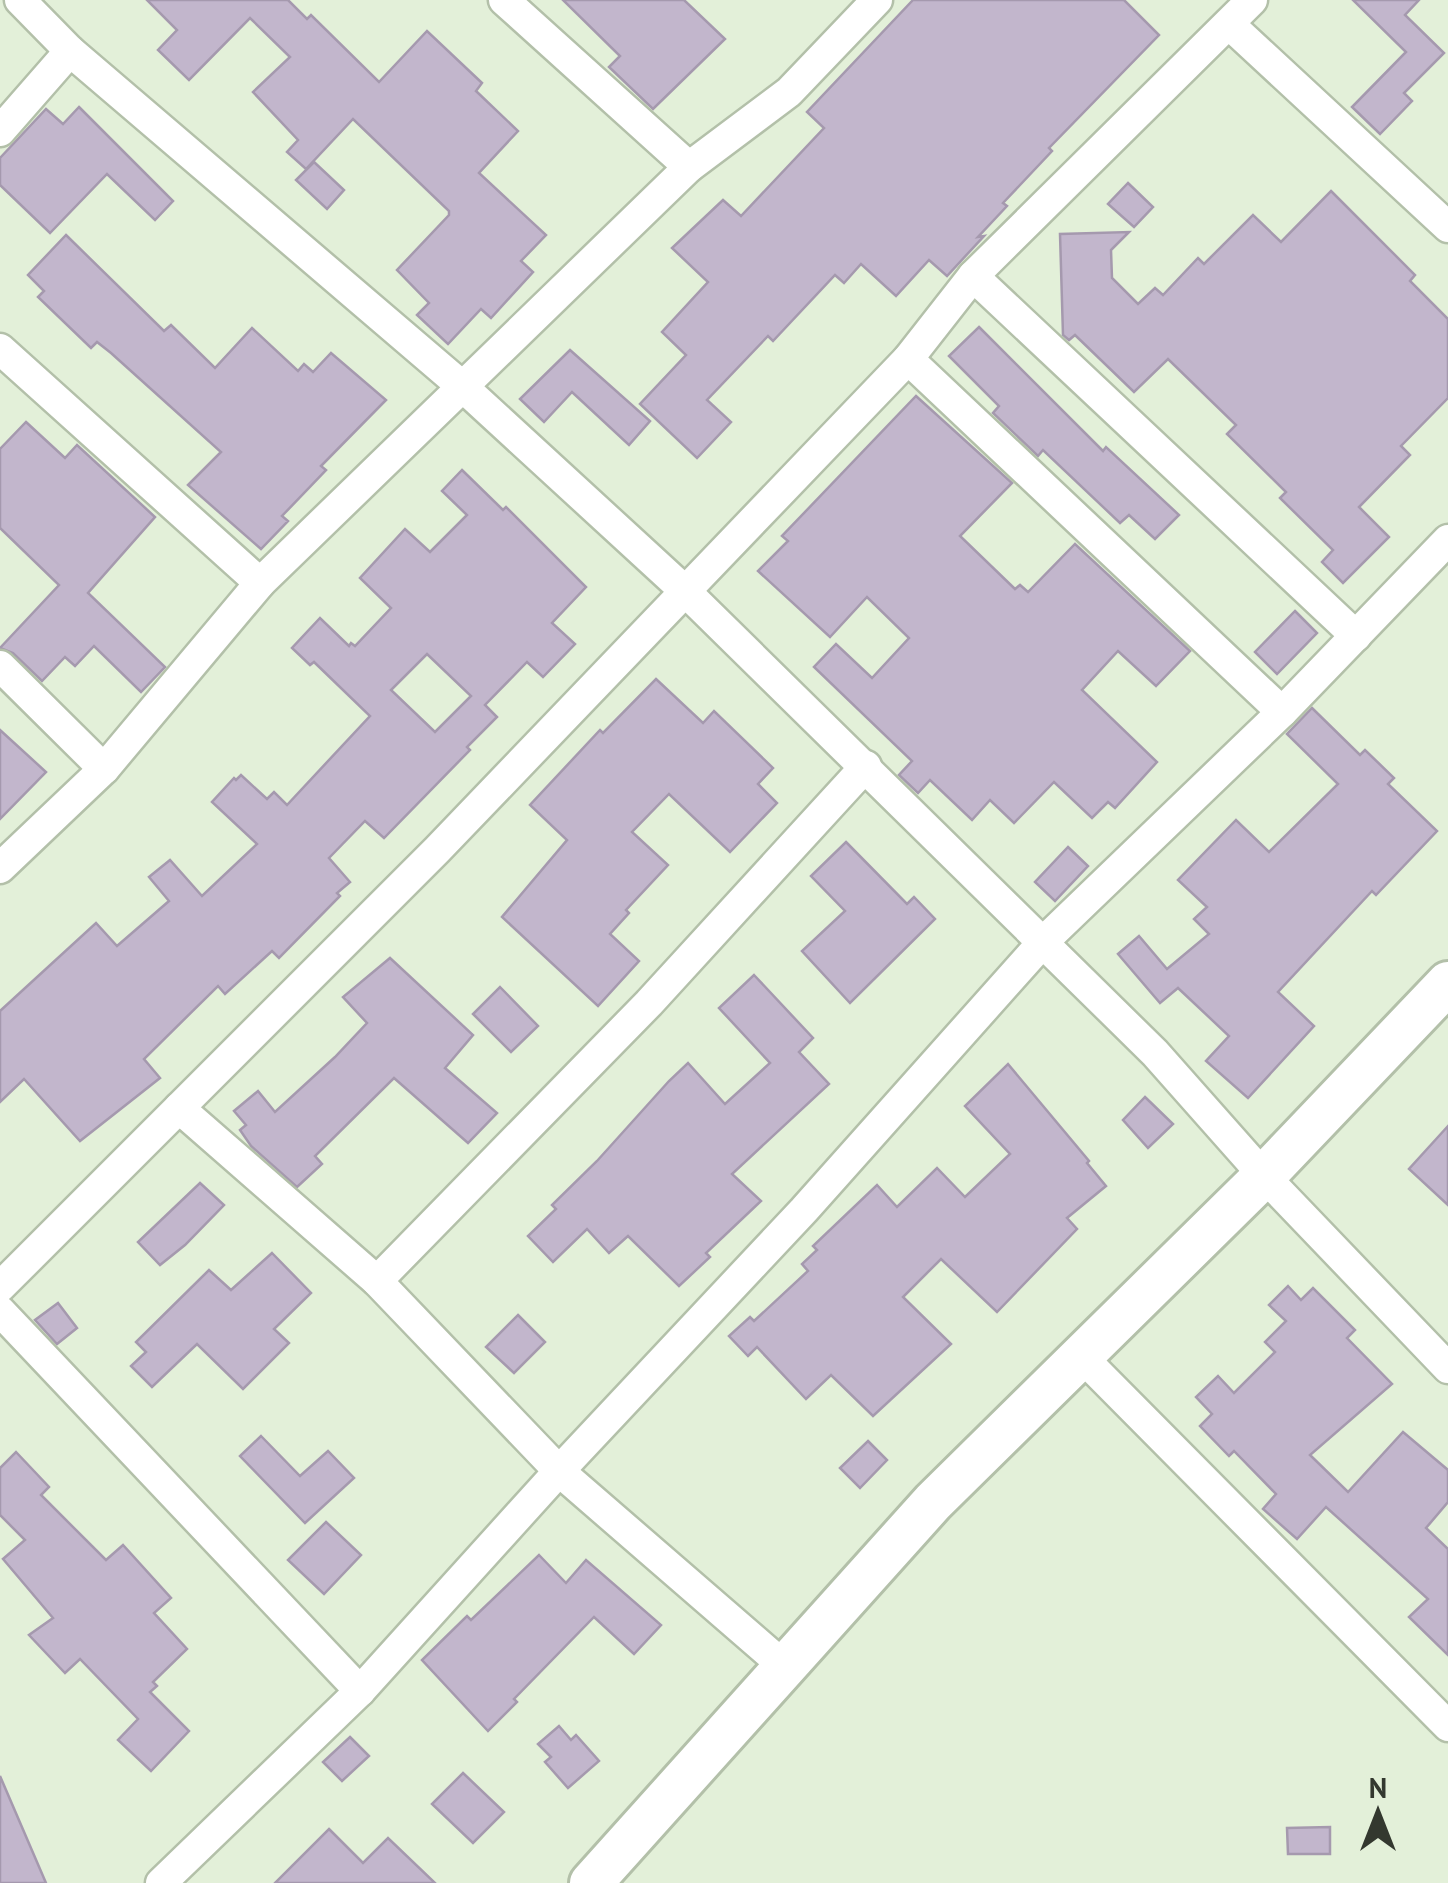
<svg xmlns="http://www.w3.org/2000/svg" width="1448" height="1883" font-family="'PT Sans',sans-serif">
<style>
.building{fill:#c2b6cc;stroke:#a599ae;stroke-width:2.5;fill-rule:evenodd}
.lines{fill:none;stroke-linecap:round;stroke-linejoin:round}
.street-casing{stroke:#b3c0a9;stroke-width:35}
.secondary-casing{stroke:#b3c0a9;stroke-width:48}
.street{stroke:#fff;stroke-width:30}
.secondary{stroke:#fff;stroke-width:42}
</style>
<rect width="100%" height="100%" fill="#e3f0d9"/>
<!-- building -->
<g class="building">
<polygon points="147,0 288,0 307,19 311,15 379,82 427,31 482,83 476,91 518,131 479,173 546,235 521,261 533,272 491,318 481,309 448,344 417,315 429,303 397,270 449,215 449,211 353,119 306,169 287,152 298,140 253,92 290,57 250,18 189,80 158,50 177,30"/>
<polygon points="563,0 684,0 725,39 653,109 609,67 620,56"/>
<polygon points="913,0 1124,0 1159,35 1049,148 1052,151 1003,203 1007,206 978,237 984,236 947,276 929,260 896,296 861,264 844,283 835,275 773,341 768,336 707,400 731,422 697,458 640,404 686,355 662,332 708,282 672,248 723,200 741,216 824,128 807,112"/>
<polygon points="1353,0 1419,0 1405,15 1444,53 1404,93 1412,101 1380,134 1352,107 1406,52"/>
<polygon points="79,107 173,201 155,220 107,174 50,233 0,185 0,158 46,109 63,124"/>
<polygon points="314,162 344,190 327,209 296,180"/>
<polygon points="1128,183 1153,207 1134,227 1108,204"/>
<polygon points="1331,191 1415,275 1410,281 1448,319 1448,398 1401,446 1410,455 1359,507 1389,537 1343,583 1322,562 1333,550 1280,498 1286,492 1227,434 1236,425 1168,359 1134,392 1075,335 1069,340 1063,335 1060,234 1129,232 1111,250 1112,278 1138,304 1155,288 1163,295 1198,258 1204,264 1253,215 1281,242"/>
<polygon points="66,235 164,331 171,325 215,368 252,328 298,371 304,364 313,372 331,353 386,400 321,466 326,470 282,516 288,521 261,549 188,485 221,452 111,353 97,342 91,348 38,297 44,291 28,275"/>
<polygon points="979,327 1103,451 1106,447 1179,515 1155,539 1129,515 1120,523 1043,450 1038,456 993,413 999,406 949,356"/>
<polygon points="570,350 650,421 629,445 572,392 544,422 520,399"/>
<polygon points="916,396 1012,483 960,536 1015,589 1020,585 1028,592 1075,544 1190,651 1156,686 1118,651 1082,690 1157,762 1115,808 1108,802 1092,818 1054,782 1014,823 990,800 972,820 930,780 918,793 899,775 912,761 814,667 836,644 872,678 909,638 867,597 830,637 758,571 788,541 782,536"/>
<polygon points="26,422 65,458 77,445 155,517 88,593 165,667 141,692 94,646 75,666 65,657 42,681 13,653 0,648 59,585 0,528 0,449"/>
<path d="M462,470L503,510L506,507L586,587L552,623L575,644L543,677L527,662L485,705L497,717L467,747L470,750L384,838L365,821L329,858L350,882L337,893L340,896L279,958L272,951L225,994L218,986L144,1059L160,1078L80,1141L24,1079L0,1102V1011L96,923L117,946L169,901L149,877L170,860L202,896L257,844L212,802L234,778L236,780L241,775L267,799L274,792L287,805L370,716L314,662L310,665L292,648L320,618L349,646L351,643L355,646L391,608L360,578L405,529L430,552L467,515L442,491ZM427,654L471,696L435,732L391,690Z"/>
<polygon points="1295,611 1317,633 1277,674 1255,652"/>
<polygon points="656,679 703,723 714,711 773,768 758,784 777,803 730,852 669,794 632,832 668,865 626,910 629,913 610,934 639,961 598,1006 502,917 567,840 530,805 600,730 603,733"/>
<polygon points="1312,708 1360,755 1365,750 1394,778 1388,784 1437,831 1376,895 1372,891 1278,992 1314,1026 1248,1098 1206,1061 1229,1036 1178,988 1160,1003 1118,954 1139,936 1167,969 1209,934 1194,919 1207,907 1178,880 1236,820 1269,852 1338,784 1287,734"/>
<polygon points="0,730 46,772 0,819"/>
<polygon points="846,842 907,904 914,897 935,919 850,1003 802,951 845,911 811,876"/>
<polygon points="1068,847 1088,866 1055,901 1035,882"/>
<polygon points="390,958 473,1035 445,1068 497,1113 468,1143 394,1078 315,1156 322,1164 297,1187 251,1146 240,1130 246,1125 234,1111 258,1091 275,1112 335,1057 367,1023 343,997"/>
<polygon points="754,975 813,1038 799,1052 829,1084 732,1174 761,1201 706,1253 710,1257 679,1286 628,1236 609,1253 587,1229 553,1262 528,1236 556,1209 552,1205 597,1161 669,1081 688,1063 725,1104 770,1063 719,1008"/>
<polygon points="500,987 538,1026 511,1052 473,1014"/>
<polygon points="1008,1064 1089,1161 1087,1163 1106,1186 1067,1218 1077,1229 997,1312 941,1259 903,1297 951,1344 873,1416 831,1375 806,1399 757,1347 748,1356 729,1336 750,1317 754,1321 808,1271 802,1264 817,1250 813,1246 877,1185 897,1207 937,1168 965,1197 1010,1154 965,1106"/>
<polygon points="1145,1097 1173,1124 1148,1148 1123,1120"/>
<polygon points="1448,1126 1448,1205 1409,1169"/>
<polygon points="200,1183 224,1205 185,1245 160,1265 138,1242"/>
<polygon points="272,1253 311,1293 274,1329 289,1343 243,1389 197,1344 152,1387 131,1366 146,1352 136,1342 209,1270 231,1290"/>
<polygon points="1288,1286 1301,1300 1313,1288 1355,1330 1347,1338 1392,1384 1310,1455 1348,1492 1403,1432 1448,1470 1448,1502 1426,1528 1448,1549 1448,1655 1409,1617 1428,1599 1326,1507 1297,1539 1263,1509 1276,1494 1234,1451 1229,1456 1200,1426 1212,1414 1196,1397 1218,1376 1234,1393 1275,1352 1265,1342 1286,1321 1269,1305"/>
<polygon points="58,1303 77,1328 57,1344 35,1320"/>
<polygon points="518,1315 545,1342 514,1373 486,1347"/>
<polygon points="261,1436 300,1476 328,1451 354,1478 305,1523 240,1456"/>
<polygon points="868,1441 887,1460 860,1488 840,1468"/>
<polygon points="16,1452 49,1487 41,1495 106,1560 123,1545 171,1598 154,1613 187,1649 153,1682 157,1686 150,1692 189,1731 151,1771 118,1740 138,1719 80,1659 65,1673 29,1635 53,1618 3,1559 25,1540 0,1515 0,1468"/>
<polygon points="326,1522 361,1555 324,1594 288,1560"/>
<polygon points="539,1555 566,1583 586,1560 661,1625 634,1654 594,1617 514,1699 517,1702 488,1731 422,1660 467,1616 471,1620"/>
<polygon points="559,1726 571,1740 576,1735 599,1761 568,1788 545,1762 551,1757 538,1744"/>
<polygon points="350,1737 369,1756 342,1781 323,1762"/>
<polygon points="463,1773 504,1812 473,1843 432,1804"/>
<polygon points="0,1776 46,1883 0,1883"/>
<polygon points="1330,1827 1330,1854 1288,1854 1287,1828"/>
<polygon points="329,1829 363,1863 388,1838 435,1883 275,1883"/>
</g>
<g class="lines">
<!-- street casing -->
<g class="street-casing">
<g id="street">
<polyline points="20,0 70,51 463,387 684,590 1155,1053 1264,1176 1448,1368"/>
<polyline points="504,0 689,167"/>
<polyline points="1229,24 1448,227"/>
<polyline points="0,131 70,51"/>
<polyline points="973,276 1356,636"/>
<polyline points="0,349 260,583"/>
<polyline points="908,359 1282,712"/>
<polyline points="0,666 104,769"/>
<polyline points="0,868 104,769 260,583 689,167 789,92 877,0"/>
<polyline points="179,1108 377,1281 559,1471 784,1666"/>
<polyline points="377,1281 649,1003 866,766"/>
<polyline points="0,1287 437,850 908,359 973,276 1252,0"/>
<polyline points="0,1311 360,1691"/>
<polyline points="1082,1357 1448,1726"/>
<polyline points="161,1883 360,1691 559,1471 804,1210 1043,942 1282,712 1448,540"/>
</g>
</g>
<!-- secondary casing -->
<g class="secondary-casing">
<polyline id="secondary" points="591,1883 933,1502 1264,1176 1448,983"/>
</g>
<!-- street -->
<use href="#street" class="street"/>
<!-- secondary -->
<use href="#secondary" class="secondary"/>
</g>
<!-- north arrow -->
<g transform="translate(1378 1813)" stroke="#e3f0d9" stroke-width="8" paint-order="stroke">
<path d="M0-8L18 38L0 25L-18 38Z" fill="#33382f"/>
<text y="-15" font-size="28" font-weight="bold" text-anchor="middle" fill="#33382f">N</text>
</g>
</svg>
